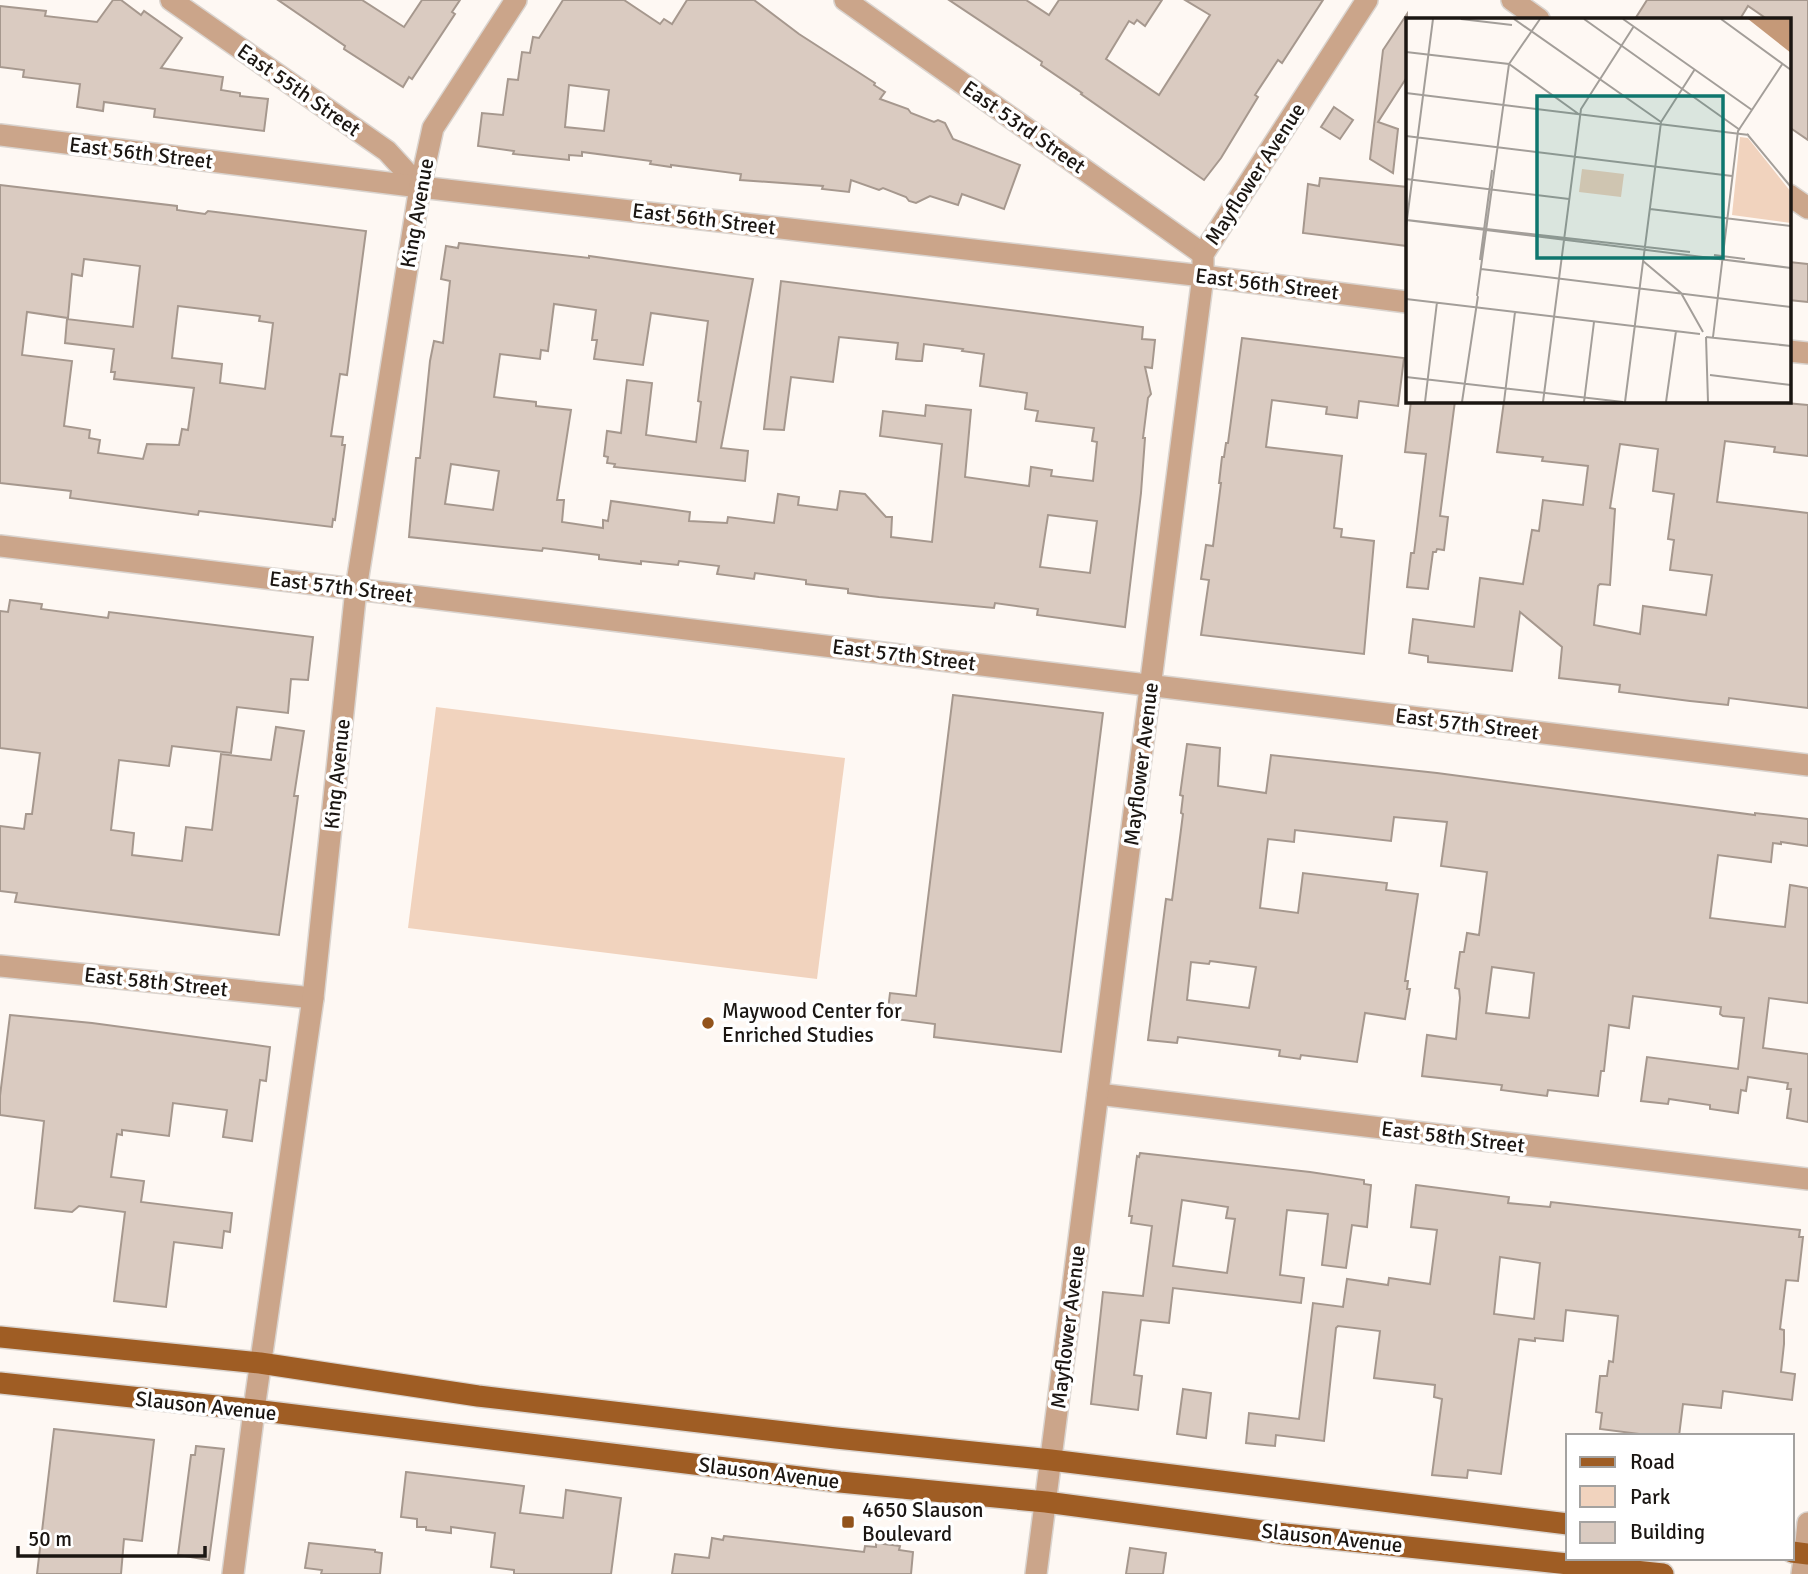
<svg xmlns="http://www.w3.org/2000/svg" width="1808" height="1574" font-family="Signika,sans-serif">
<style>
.green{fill:#f1d3be}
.building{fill:#dacbc1;stroke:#a6988e;stroke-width:2;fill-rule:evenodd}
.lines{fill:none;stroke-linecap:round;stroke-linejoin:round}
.minor-casing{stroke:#dad4cf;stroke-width:24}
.tertiary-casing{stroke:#dad4cf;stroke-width:24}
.primary-casing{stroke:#dad4cf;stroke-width:24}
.minor{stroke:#cba58a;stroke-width:21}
.tertiary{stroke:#cba58a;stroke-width:21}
.primary{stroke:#9f5d24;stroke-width:21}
.poi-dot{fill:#92531b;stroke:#fff;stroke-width:2.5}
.labels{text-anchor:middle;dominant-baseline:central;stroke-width:7;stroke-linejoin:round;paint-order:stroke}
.street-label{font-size:21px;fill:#1b1612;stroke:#fff}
.poi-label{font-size:21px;fill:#1b1612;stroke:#fff;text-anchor:start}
.inset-road{fill:none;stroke:#a39e99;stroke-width:2}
.view{fill:#0f766e;fill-opacity:0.15;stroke:#0f766e;stroke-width:3.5}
.inset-edge{fill:none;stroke:#1b1612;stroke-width:3.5}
</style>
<rect width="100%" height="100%" fill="#fef8f3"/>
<!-- green -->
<polygon class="green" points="436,707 845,758 817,979 408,928"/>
<!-- building -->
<g class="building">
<polygon points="113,0 121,0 141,15 144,11 182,38 161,68 223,77 221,90 240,93 240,96 268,99 264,131 154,117 155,109 104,102 103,111 77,107 80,84 23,77 24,70 0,67 0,6 46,11 45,16 97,22"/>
<polygon points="278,0 362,0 404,27 422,0 460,0 452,12 455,14 412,79 409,77 403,87 344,49 345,46"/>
<path d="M563,0H624L660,24L664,19L672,24L687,0H754L799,34L875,83L874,85L885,92L880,99L908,109L911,113L934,122L938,120L945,123L953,139L1020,165L1004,209L962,194L958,205L930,196L916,203L909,201L906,197L883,188L879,190L851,180L849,192L822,189L823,186L740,180L741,174L671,165V167L650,164L651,161L582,152V156L569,155V160L513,154L514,151L478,146L482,113L503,115L508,79L518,80L522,52L530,53L533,37L539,38ZM569,85L609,90L604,131L565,127Z"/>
<polygon points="949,0 1026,0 1049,15 1059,0 1162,0 1145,26 1137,20 1134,24 1129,21 1106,59 1159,95 1210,15 1185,0 1323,0 1282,63 1278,60 1255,95 1258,97 1221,158 1204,180 1081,94 1082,93 1041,65 1042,62"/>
<polygon points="1647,0 1808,0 1808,140 1789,127 1789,19 1767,19 1748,6 1740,19 1635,19"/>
<polygon points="1407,14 1407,77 1378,122 1398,129 1393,173 1370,159 1383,50"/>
<polygon points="1334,107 1353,120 1340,139 1321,127"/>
<polygon points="1320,178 1407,187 1407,246 1303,233 1308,184 1319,186"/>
<path d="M0,185L177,206V210L205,214L208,211L366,231L347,375L340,374L331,436L343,437L342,445H345L335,520L333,519L332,527L199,511L198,515L70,498L71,491L0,483ZM84,259L140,266L133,327L67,319L65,343L114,349L111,372H115L114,379L194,388L188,430L182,429L179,445L147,444L143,459L98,453L100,440L89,438L90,430L64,426L72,361L22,355L27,312L68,318L72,274L82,276ZM178,306L260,316L259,321L273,323L265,389L220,383L222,364L172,358Z"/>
<path d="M459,243L589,258V256L753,279L721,448L748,451L745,481L614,467L615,464L607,463L608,457L604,456L607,431L621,433L627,380L652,383L646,435L696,442L701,402L698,401L708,321L651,313L643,365L594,359L597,340H592L596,310L554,304L548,351L541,350L540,359L500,354L494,397L536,402V406L571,410L557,500H564L562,522L603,528V520L608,521L611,501L690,512L689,521L727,523L728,517L774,523L778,494L799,497L798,505L837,510L840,491L865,494L886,517H892L891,537L932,542L942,444L880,436L883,411L925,416L926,405L971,410L965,477L1029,486L1031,467L1052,470L1051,476L1093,481L1097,442L1092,441L1094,428L1036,421L1038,411L1025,409L1027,393L980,386L984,354L962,351L963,349L924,344L922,361H917L896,359L898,343L839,337L833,382L791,377L784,430L764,429L781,281L1143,327L1142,339L1155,340L1152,368L1145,367L1151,394L1148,398L1143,438H1145L1141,493L1125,627L1037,615L1038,609L995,603L994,608L879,597L848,593V589L806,584V580L755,573L754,579L717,574L719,566L679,561L678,565L641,561V564L599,559V555L543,548L542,551L409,537L416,458H420L430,361L434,341L443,343L450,281L441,279L446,246L458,248ZM451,464L499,471L493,510L445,504ZM1048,515L1097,521L1090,573L1040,567Z"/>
<polygon points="1789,262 1808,264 1808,302 1789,300"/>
<polygon points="1242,338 1404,358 1398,406 1359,401 1357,418 1326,414 1327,407 1272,400 1266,447 1342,456 1334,528 1342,529 1341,537 1374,541 1364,654 1201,635 1209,580 1201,579 1206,545 1213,546 1221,483 1219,483 1222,457 1224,457 1226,443 1228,443"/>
<polygon points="1411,401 1455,401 1440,516 1448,517 1444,550 1437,549 1436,552 1433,552 1428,589 1407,587 1411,553 1414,553 1417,529 1426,454 1405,452"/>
<path d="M1504,401H1786V403L1808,405V456L1774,452L1775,447L1725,441L1717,502L1808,513V708L1729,698L1728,705L1690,701L1619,692L1620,685L1559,678L1562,647L1520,612L1512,671L1428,662V656L1409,653L1413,619L1474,627L1480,578L1523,584L1532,530L1539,531L1543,500L1583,505L1588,466L1542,461L1543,457L1497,452ZM1620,444L1658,449L1653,491L1674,494L1668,539L1674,540L1670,570L1712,575L1706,615L1643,606L1640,634L1594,625L1598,586L1600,584L1610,585L1615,509L1610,508Z"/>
<polygon points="10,600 42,604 41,609 108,618 109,612 313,637 308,680 291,679 288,713 237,707 231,753 172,746 169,766 119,760 111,830 134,833 132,855 182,861 186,827 212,830 221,754 271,760 276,727 304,731 294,796 298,796 279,935 15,902 17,893 0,891 0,826 24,829 26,814 32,814 40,753 0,748 0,611 8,612"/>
<polygon points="953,695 1103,713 1061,1052 934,1037 935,1024 887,1018 890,993 916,996"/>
<path d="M1187,744L1220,748L1218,786L1266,793L1271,755L1437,773L1755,815V813L1808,819V846L1781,842V844L1773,843L1771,862L1718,855L1710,918L1785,927L1790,885L1808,888V1003L1769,998L1763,1048L1808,1054V1122L1787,1118L1791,1089H1787L1788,1083L1748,1077L1746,1091L1741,1090L1738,1113L1710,1109V1105L1669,1099L1668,1104L1641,1101L1647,1057L1738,1069L1744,1018L1723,1016L1720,1014L1721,1007L1633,996L1629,1028L1609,1025L1604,1071H1601L1598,1096L1548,1090L1547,1096L1501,1090L1502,1085L1422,1076L1427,1035L1456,1039L1460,998L1459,989L1455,988L1460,952H1464L1467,933L1479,935L1487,872L1441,866L1447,822L1394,817L1391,841L1295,830L1294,842L1268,839L1260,908L1298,913L1303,873L1387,883L1386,890L1418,894L1405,981H1408L1407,989H1410L1405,1019L1365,1013L1357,1062L1301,1055L1300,1059L1279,1056L1280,1050L1178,1037L1177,1043L1148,1040L1166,899L1172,900L1183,814L1181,813L1183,796L1180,795ZM1210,961L1256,967L1249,1008L1187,1000L1191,962L1209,964ZM1492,967L1534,973L1529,1018L1486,1013Z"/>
<polygon points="10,1015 92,1023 270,1047 266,1081 260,1080 252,1141 223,1137 227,1110 173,1103 169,1136 122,1130 122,1135 117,1134 111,1177 144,1181 141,1202 232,1213 230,1232 224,1231 222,1248 174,1242 166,1307 114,1301 125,1212 79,1206 72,1212 35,1208 44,1121 0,1115 0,1096"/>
<path d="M1140,1153L1310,1172L1364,1180V1184L1371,1185L1367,1227L1352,1225L1346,1268L1322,1265L1328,1214L1287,1210L1280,1275L1304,1278L1301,1303L1173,1288L1169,1323L1141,1320L1134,1375L1142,1376L1138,1410L1091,1404L1103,1292L1143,1296L1152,1226L1131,1223L1132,1216H1129L1137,1156L1139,1157ZM1182,1200L1228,1207L1226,1218L1235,1219L1227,1273L1173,1266Z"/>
<path d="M1416,1185L1509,1197L1508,1203L1550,1207L1551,1202L1800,1230L1799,1237H1803L1798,1281L1786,1280L1780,1329L1784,1330V1344L1781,1372L1795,1374L1792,1400L1723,1391L1721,1408L1683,1404L1679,1436H1655L1600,1429L1602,1413L1596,1412L1600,1376H1607L1609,1361L1613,1362L1618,1316L1566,1310L1563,1341L1535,1338V1341L1519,1339L1501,1474L1468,1470L1467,1478L1432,1475L1442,1399L1434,1397L1435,1385L1374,1378L1380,1331L1338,1326L1336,1328L1324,1441L1276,1435L1275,1446L1246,1443L1249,1413L1299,1419L1313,1303L1343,1307L1347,1279L1388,1285L1389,1278L1430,1284L1437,1230L1411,1227ZM1500,1257L1540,1263L1534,1319L1494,1314Z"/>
<polygon points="1183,1389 1211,1393 1206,1438 1177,1434"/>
<polygon points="54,1429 154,1440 142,1541 124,1539 121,1574 37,1574"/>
<polygon points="196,1446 224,1449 209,1560 178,1555 191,1455 195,1455"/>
<polygon points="406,1472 524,1486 520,1513 563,1518 566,1490 621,1498 611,1574 514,1574 514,1570 491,1567 495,1533 451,1527 451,1533 426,1530 426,1527 417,1527 417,1519 401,1517"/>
<polygon points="724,1536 864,1552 865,1546 876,1547 876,1543 900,1546 899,1550 913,1552 911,1574 672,1574 675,1554 709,1558 712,1538 723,1540"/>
<polygon points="309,1543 375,1550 375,1552 382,1553 380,1574 321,1574 322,1570 305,1568"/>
<polygon points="1130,1548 1166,1553 1163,1574 1126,1574"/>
</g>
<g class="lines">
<!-- minor casing -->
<g class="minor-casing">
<g id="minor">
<polyline points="171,0 387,151 420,187"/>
<polyline points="845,0 1203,254"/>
<polyline points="1512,0 1539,19"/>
<polyline points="0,135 420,187 1203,276 1407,302"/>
<polyline points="1789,195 1808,208"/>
<polyline points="1789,351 1808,353"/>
<polyline points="0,546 1808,765"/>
<polyline points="0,966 313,998"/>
<polyline points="1098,1094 1808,1179"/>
<polyline points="1805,1553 1808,1523"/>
<polyline points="233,1574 256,1395 313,998 356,589 420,187 433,128 516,0"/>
<polyline points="1036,1574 1203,276 1203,254 1367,0"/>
</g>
</g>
<!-- tertiary casing -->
<g class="tertiary-casing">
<polyline id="tertiary" points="1802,1574 1805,1553"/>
</g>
<!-- primary casing -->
<g class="primary-casing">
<g id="primary">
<polyline points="0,1337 260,1363 478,1396 836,1438 1051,1460 1568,1524"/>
<polyline points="0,1383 254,1410 840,1482 1046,1502 1285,1534 1663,1574"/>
<polyline points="1792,1552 1808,1554"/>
</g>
</g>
<!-- minor -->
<use href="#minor" class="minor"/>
<!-- tertiary -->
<use href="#tertiary" class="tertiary"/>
<!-- primary -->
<use href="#primary" class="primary"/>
</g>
<!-- markers -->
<g class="poi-dot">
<circle cx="708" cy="1023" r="7"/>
<rect x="841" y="1515" width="14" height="14" rx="3.5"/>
</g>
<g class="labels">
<!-- street labels -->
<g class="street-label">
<text transform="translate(299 90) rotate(35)">East 55th Street</text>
<text transform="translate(1024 127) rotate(35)">East 53rd Street</text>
<text transform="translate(141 153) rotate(7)">East 56th Street</text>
<text transform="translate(1255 174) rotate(-57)">Mayflower Avenue</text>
<text transform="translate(417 213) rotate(-80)">King Avenue</text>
<text transform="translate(704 219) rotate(7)">East 56th Street</text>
<text transform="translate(1267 284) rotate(7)">East 56th Street</text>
<text transform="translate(341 587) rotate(7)">East 57th Street</text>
<text transform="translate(904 655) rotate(7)">East 57th Street</text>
<text transform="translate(1467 724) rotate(7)">East 57th Street</text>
<text transform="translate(1141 764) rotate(-83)">Mayflower Avenue</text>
<text transform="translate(337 774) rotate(-84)">King Avenue</text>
<text transform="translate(156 982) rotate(6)">East 58th Street</text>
<text transform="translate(1453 1137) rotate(7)">East 58th Street</text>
<text transform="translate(1068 1327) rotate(-83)">Mayflower Avenue</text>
<text transform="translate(206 1406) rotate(6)">Slauson Avenue</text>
<text transform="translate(769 1473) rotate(7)">Slauson Avenue</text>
<text transform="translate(1332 1538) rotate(6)">Slauson Avenue</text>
</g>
<!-- poi labels -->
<g class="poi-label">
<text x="722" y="1011">Maywood Center for<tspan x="722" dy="24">Enriched Studies</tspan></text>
<text x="862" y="1510">4650 Slauson<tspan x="862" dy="24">Boulevard</tspan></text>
</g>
</g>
<!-- overview -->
<g transform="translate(1406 18)">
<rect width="385" height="385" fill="#fef8f3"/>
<path d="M334,119L342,120L385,174V205L326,197ZM176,151L218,156L215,179L173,174Z" fill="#f1d3be"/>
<path d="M341,1H385V35L342,1Z" fill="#c59978"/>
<path class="inset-road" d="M55,1L106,7M108,1L255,104M178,1L334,112M217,1L346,92M315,1L385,52M0,34L103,46L174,97M0,75L343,117M341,116L385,169M0,118L326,158M0,161L163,181M244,191L385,208M0,202L385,250M1,202L284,234M0,209L27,1M308,237L339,241M74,242L86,152M237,243L275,275L297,314M75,251L385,289M71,278L103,46L134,1M0,281L294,316M300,319L385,328M300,319L302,384M307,319L332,113L377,45M304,357L385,367M0,359L217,384M19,384L31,284M56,384L72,278M98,384L109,294M137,384L175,91L228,8M178,384L188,304M219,384L255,104L289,51M260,384L270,313"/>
<path class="view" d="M131,78H317V240H131Z"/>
<rect width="385" height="385" class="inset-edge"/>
</g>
<!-- legend -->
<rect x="1566" y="1434" width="228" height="126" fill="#ffffff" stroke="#a4a2a0" stroke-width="2"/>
<rect x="1580" y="1457" width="35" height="10" fill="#9f5d24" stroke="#a4a2a0" stroke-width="2"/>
<text x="1630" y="1469" font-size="21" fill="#1b1612">Road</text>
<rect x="1580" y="1486" width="35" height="21" fill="#f1d3be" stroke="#a4a2a0" stroke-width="2"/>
<text x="1630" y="1504" font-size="21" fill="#1b1612">Park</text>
<rect x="1580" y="1522" width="35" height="21" fill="#dacbc1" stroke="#a4a2a0" stroke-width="2"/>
<text x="1630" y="1539" font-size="21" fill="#1b1612">Building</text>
<!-- scale -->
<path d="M18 1546v10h187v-10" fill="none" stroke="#1b1612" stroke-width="3.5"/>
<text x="28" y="1546" font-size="21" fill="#1b1612" stroke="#ffffff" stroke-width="5" paint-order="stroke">50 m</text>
</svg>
